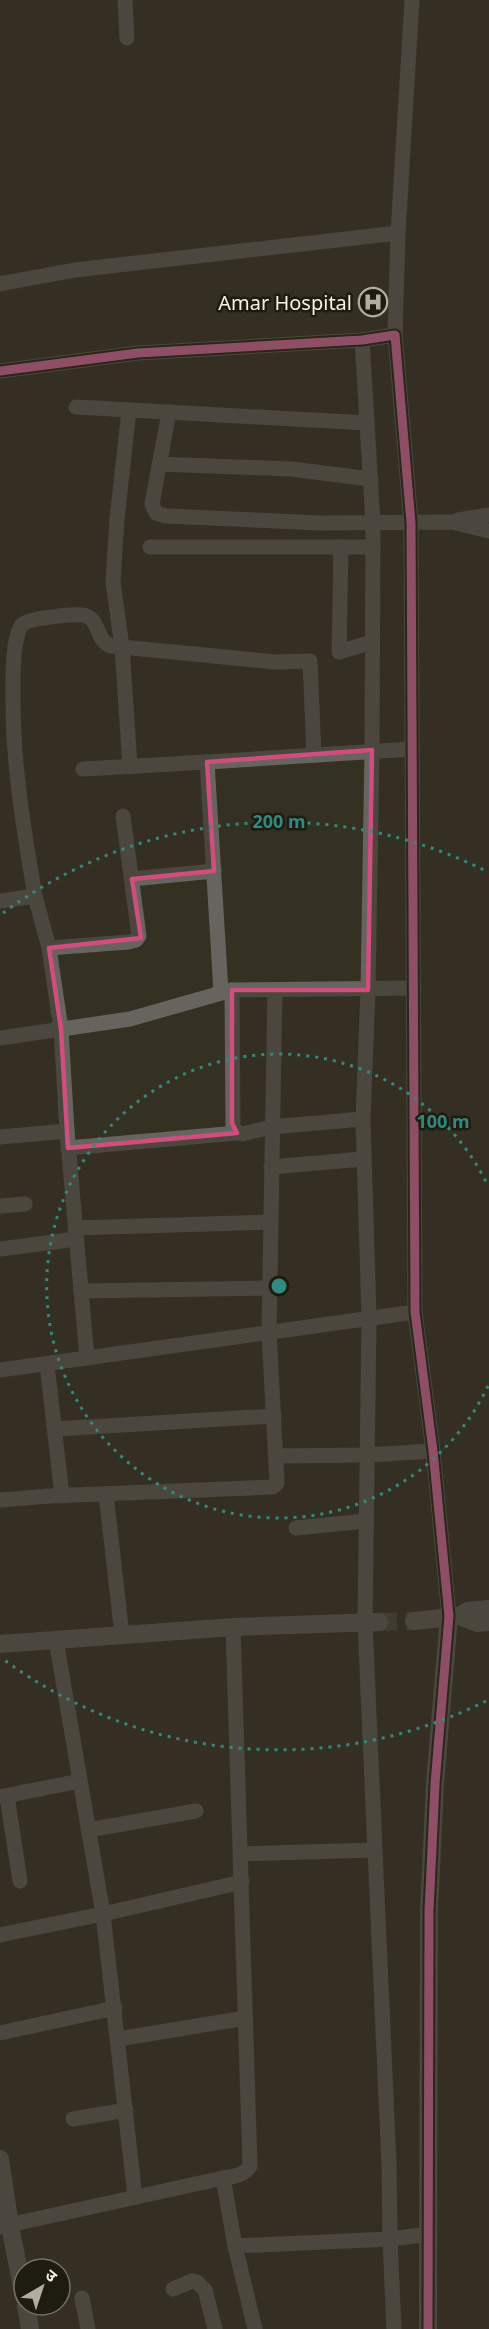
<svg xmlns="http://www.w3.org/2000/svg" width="489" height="2329" font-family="'Noto Sans','Noto Sans Devanagari',sans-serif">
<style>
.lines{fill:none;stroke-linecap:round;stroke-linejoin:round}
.tertiary-tunnel{stroke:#514d3f;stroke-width:18;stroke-dasharray:18 9;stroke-linecap:butt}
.minor{stroke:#67645f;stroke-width:15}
.tertiary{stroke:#67645f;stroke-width:18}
.cycleway-casing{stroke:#1e1b10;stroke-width:13}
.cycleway{stroke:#fb73b8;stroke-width:9}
.marked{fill:none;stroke:#cf4e7d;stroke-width:4.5;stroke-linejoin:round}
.ring{fill:none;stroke:#328980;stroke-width:3;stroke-dasharray:3 6}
.labels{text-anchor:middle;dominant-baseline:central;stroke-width:5;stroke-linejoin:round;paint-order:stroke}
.poi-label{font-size:20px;fill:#f6f2e3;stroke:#1e1b10;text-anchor:end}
.centre{fill:#328980;stroke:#1e1b10;stroke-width:3}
.ring-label{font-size:18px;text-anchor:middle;font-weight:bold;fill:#328980;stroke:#1e1b10;stroke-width:5;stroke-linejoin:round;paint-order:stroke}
</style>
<rect width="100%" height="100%" fill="#343022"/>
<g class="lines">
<!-- tertiary-tunnel -->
<polyline class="tertiary-tunnel" points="379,1622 414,1621"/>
<!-- minor -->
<g class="minor">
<polyline points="125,0 127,38"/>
<polyline points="0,284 75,270 398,233"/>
<polyline points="395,335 398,233 412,0"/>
<polyline points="0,371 138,353 362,340 395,335 411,523 415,1312 433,1451 449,1616"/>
<polyline points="76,407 367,423"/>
<polyline points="129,410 117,519 113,582 122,647 130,766"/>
<polyline points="169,412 152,504 156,513 166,516 321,523 452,522 489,531"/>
<polyline points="159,464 291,469 371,479"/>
<polyline points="458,520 489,515"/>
<polyline points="150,547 373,547"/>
<polyline points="341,547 339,652 372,642"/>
<polyline points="207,762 412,749"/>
<polyline points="83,769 207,762 221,992"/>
<polyline points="132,879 214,871"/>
<path d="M35,896C24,831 13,767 13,700C13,680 12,661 16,641C18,635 18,628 23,624C30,618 72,614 82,615C100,616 95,641 111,646L275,662L310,661L314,755"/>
<polyline points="0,901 35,896 49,948 61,1029 67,1131 87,1358"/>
<polyline points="49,948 128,942 136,940 139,936 123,816"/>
<polyline points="232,990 233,1130 242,1134 271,1127 363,1119"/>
<polyline points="0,1038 130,1019 232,990 413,988"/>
<polyline points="0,1137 67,1131"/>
<polyline points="68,1148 237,1133"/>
<polyline points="271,1167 363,1159"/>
<polyline points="0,1206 25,1204"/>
<polyline points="75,1228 270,1222"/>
<polyline points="0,1249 76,1239"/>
<polyline points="81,1291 270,1288"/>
<polyline points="47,1364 62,1496"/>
<polyline points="0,1370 415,1312"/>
<polyline points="55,1429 274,1416"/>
<polyline points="276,1456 367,1455 433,1451"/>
<polyline points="106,1494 122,1635"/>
<polyline points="0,1500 49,1496 273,1487 277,1483 269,1333 275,990"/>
<polyline points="296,1528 366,1521"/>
<polyline points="56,1640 103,1914 135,2197"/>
<polyline points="7,1796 20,1881"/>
<polyline points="0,1797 80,1781"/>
<polyline points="88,1830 196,1811"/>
<polyline points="375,1850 389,2164 390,2239 394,2329"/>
<polyline points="241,1854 375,1850 365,1623 369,1318 363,1119 368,990 372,750 373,523 362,340"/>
<polyline points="0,1935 103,1914 242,1882"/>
<polyline points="0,2033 115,2008"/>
<polyline points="118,2039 246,2018"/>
<polyline points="73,2119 126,2110"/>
<path d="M223,2178C234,2176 244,2176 250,2166L233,1627"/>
<polyline points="0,2227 223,2178 235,2246 255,2329"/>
<polyline points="235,2246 390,2239 430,2234"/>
<polyline points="173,2289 192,2281 197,2282 205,2290 215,2329"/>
<polyline points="82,2298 88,2329"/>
</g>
<!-- tertiary -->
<g class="tertiary">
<polyline points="459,1616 468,1611 489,1609"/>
<polyline points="414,1621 459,1616 478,1623 489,1622"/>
<polyline points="0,1644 233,1627 379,1622"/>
<polyline points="0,2159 10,2226 24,2297"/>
<polyline points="26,2305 30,2329"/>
<polyline points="428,2329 429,1911 435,1784 449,1616"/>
</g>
<!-- cycleway casing -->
<g class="cycleway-casing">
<polyline id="cycleway" points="0,371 138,353 362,340 395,335 411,523 415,1312 433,1451 449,1616 435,1784 429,1911 428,2329"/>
</g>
<!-- cycleway -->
<use href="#cycleway" class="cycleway"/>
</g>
<!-- marked area -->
<path d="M0 0H489V2329H0ZM372,750L368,990H232V1123L237,1133L68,1148L61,1029L49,948L141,938L132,879L214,871L207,762Z" fill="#343022" fill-opacity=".55" fill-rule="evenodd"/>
<path class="marked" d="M372,750L368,990H232V1123L237,1133L68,1148L61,1029L49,948L141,938L132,879L214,871L207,762Z"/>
<!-- distance rings -->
<g class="ring">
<path d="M488 1386A232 232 0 1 1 488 1186"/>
<path d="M486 1701A464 464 0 0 1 3 1659M3 913A464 464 0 0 1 486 871"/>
</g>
<!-- icons -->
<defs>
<g id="hospital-ring" transform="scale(1.5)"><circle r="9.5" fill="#1e1b10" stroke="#b2ae9f" stroke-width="1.5"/><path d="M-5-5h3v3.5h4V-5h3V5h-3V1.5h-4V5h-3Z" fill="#b2ae9f"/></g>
</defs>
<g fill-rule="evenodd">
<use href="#hospital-ring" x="373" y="302"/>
</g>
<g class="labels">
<!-- poi labels -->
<g class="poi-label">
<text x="352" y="302">Amar Hospital</text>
</g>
</g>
<circle cx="279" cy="1286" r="9" class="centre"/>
<g class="ring-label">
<text x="279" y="828">200 m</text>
<text x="443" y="1128">100 m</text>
</g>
<!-- north arrow -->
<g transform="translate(42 2287) rotate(39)"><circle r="28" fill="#1e1b10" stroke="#747164" stroke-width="1.5"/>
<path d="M0-4.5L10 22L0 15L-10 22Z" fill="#b2ae9f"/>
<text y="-9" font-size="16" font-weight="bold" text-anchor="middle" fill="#f6f2e3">उ</text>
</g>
</svg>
